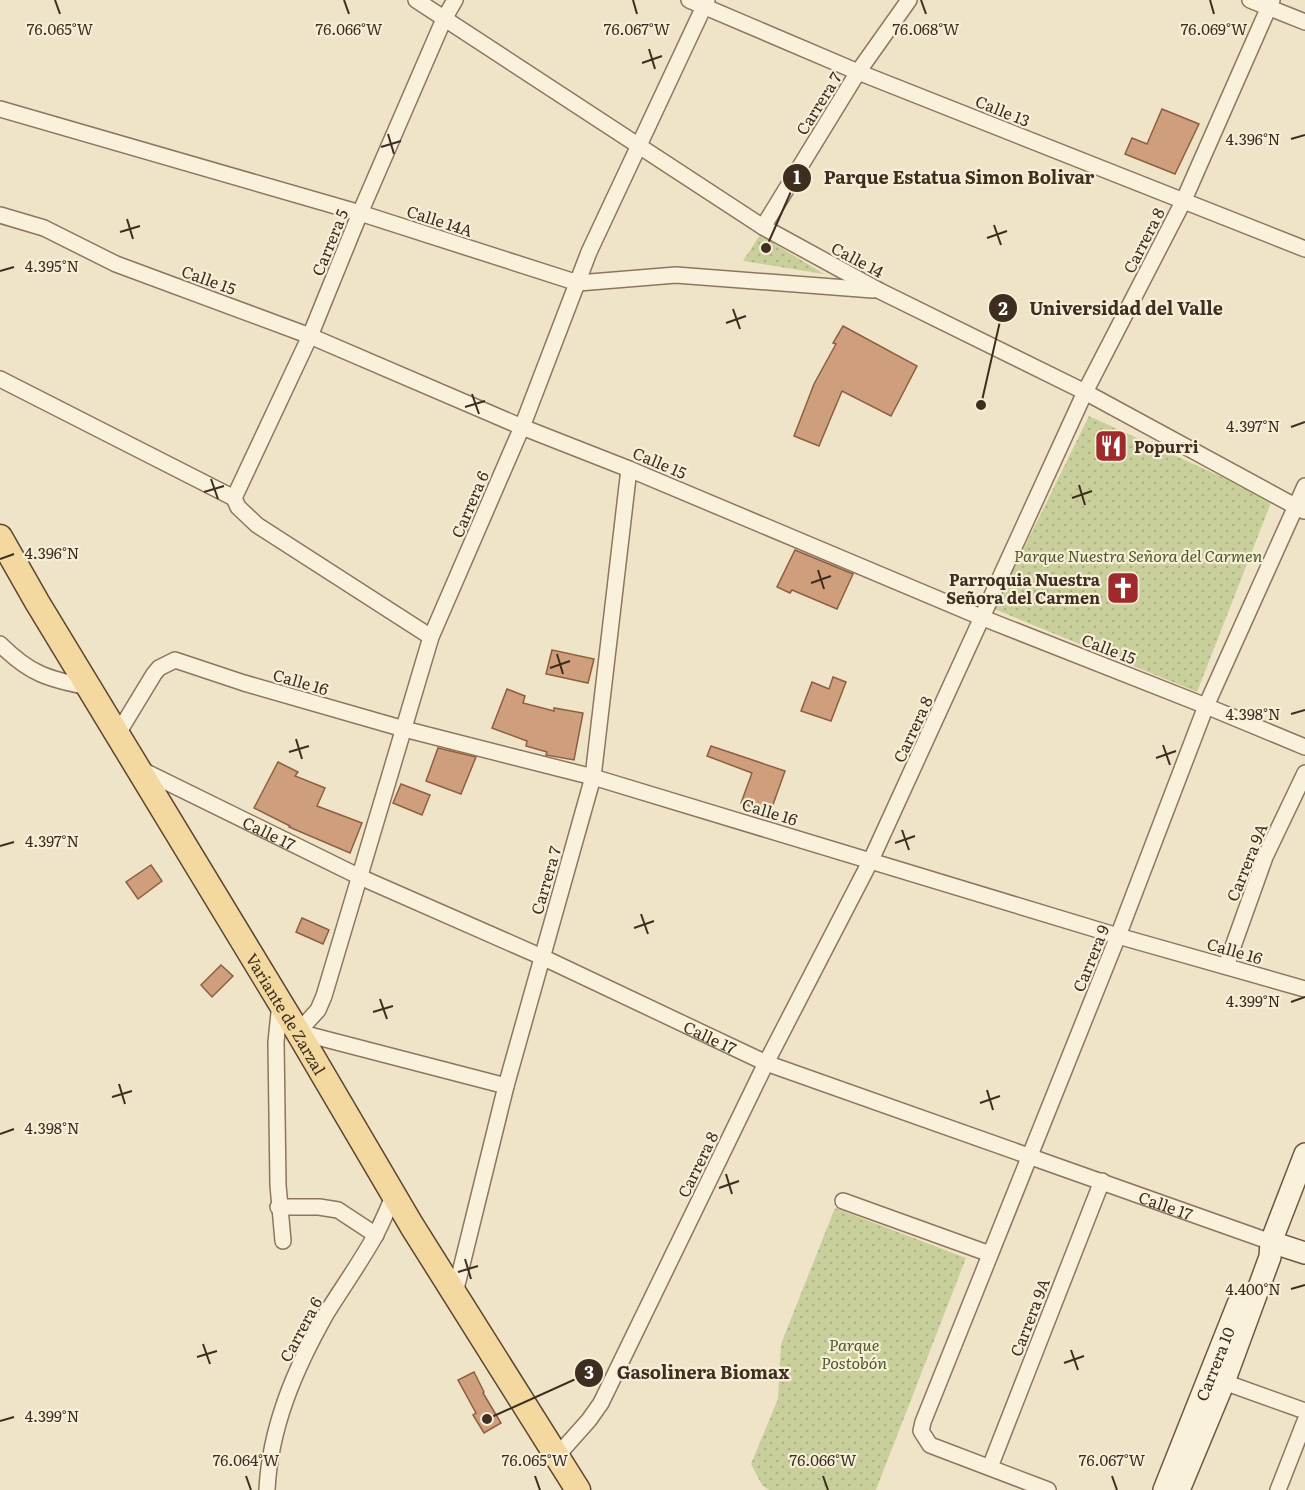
<svg xmlns="http://www.w3.org/2000/svg" width="1305" height="1490" font-family="Literata,serif">
<style>
.park{fill:url(#park-dots)}
.building{fill:#cf9f7d;stroke:#8d5f41;stroke-width:1.5}
.lines{fill:none;stroke-linecap:round;stroke-linejoin:round}
.street-casing{stroke:#8d765c;stroke-width:18}
.secondary-casing{stroke:#6f573f;stroke-width:24}
.primary-casing{stroke:#5b4430;stroke-width:27}
.street{stroke:#faf1dc;stroke-width:15}
.secondary{stroke:#faf1dc;stroke-width:21}
.primary{stroke:#f3d9a0;stroke-width:24}
.ticks{fill:none;stroke:#3d2e20;stroke-width:2}
.labels{text-anchor:middle;dominant-baseline:central;stroke-width:4.5;stroke-linejoin:round;paint-order:stroke}
.street-label{font-size:16px;fill:#3d2e20;stroke:#f7eed8}
.poi-label{font-size:16px;font-weight:bold;fill:#3d2e20;stroke:#f7eed8;text-anchor:start}
.park-label{font-size:16px;font-style:italic;fill:#4d5a26;stroke:#f7eed8}
.ticks-label{font-size:15px;text-anchor:middle;fill:#3d2e20;stroke:#f7eed8;stroke-width:4.5;stroke-linejoin:round;paint-order:stroke}
.leader{fill:none;stroke:#3d2e20;stroke-width:2}
.callout-dot{fill:#3d2e20;stroke:#f7eed8;stroke-width:2}
.mark-label{font-size:18px;text-anchor:middle;font-weight:bold;fill:#fff}
.callout-label{font-size:18px;text-anchor:middle;font-weight:bold;fill:#3d2e20;stroke:#f7eed8;stroke-width:4.5;stroke-linejoin:round;paint-order:stroke}
</style>
<defs>
<pattern id="park-dots" width="8" height="8" patternUnits="userSpaceOnUse" patternTransform="scale(1.5)"><rect width="8" height="8" fill="#c9cf9b"/><path d="M2 2h.1M6 6h.1" fill="none" stroke="#aeb285" stroke-width="1.8" stroke-linecap="round"/></pattern>
</defs>
<rect width="100%" height="100%" fill="#f0e4c8"/>
<!-- park -->
<g class="park">
<polygon points="760,235 824,274 743,261"/>
<polygon points="1089,416 1272,500 1197,692 994,609"/>
<polygon points="835,1208 966,1258 876,1490 769,1490 762,1485 751,1464 778,1399 781,1344"/>
</g>
<!-- building -->
<g class="building">
<polygon points="1162,109 1199,124 1175,174 1125,154 1132,138 1147,144"/>
<polygon points="843,326 917,366 891,416 842,391 819,446 794,436 814,384 836,344 833,343"/>
<polygon points="795,550 853,574 837,609 792,590 790,593 777,587"/>
<polygon points="552,650 594,659 588,683 546,674"/>
<polygon points="833,677 846,682 831,721 801,711 812,682 829,689"/>
<polygon points="507,689 525,696 523,703 554,711 554,708 583,713 574,760 546,755 547,752 526,746 527,741 492,728"/>
<polygon points="711,746 785,771 770,813 741,803 752,773 707,756"/>
<polygon points="438,748 476,757 461,794 426,781"/>
<polygon points="278,762 298,772 295,776 325,788 317,806 362,823 350,853 289,827 290,826 254,808"/>
<polygon points="401,784 430,795 422,815 393,803"/>
<polygon points="151,865 162,881 138,899 126,882"/>
<polygon points="302,918 329,930 323,944 296,932"/>
<polygon points="221,965 233,976 212,997 201,985"/>
<polygon points="474,1372 484,1392 483,1393 501,1423 484,1433 473,1415 476,1413 458,1380"/>
</g>
<g class="lines">
<!-- street casing -->
<g class="street-casing">
<g id="street">
<polyline points="416,0 763,227 880,291 1085,392 1304,511"/>
<polyline points="689,0 858,72 1305,249"/>
<polyline points="1250,0 1305,22"/>
<polyline points="0,109 360,213 578,283 676,275 873,290"/>
<polyline points="0,215 44,228 116,264 310,336 522,427 629,469 983,618 1206,706 1305,747"/>
<polyline points="763,227 858,72 909,0"/>
<polyline points="0,379 234,498 238,507 257,525 431,637"/>
<polyline points="234,498 310,336 360,213 444,19 455,0"/>
<path d="M0,644C30,674 48,679 88,687"/>
<polyline points="117,735 154,674 159,668 175,660 244,683 404,729 593,777 1118,936 1305,989"/>
<path id="s1" d="M140,769L360,877L542,957L766,1063L1271,1242"/>
<polyline points="1226,966 1265,857 1305,773"/>
<polyline points="280,1003 276,1042 278,1185 283,1241"/>
<polyline points="506,1086 298,1032 318,1010 324,996 431,637 522,427 589,252 707,0"/>
<polyline points="843,1201 990,1254"/>
<polyline points="278,1207 319,1207 338,1210 376,1235"/>
<polyline points="455,1293 506,1086 593,777 629,469"/>
<polyline points="1224,1382 1305,1411"/>
<polyline points="556,1457 589,1420 601,1403 766,1063 871,860 1085,392 1183,202 1272,0"/>
<polyline points="990,1467 1102,1181"/>
<path d="M267,1490C270,1427 295,1369 326,1314C342,1288 360,1263 375,1236C382,1223 388,1208 394,1195"/>
<polyline points="1048,1490 930,1445 921,1431 923,1422 1118,936 1206,706 1305,486"/>
<polyline points="1278,1490 1305,1421"/>
</g>
</g>
<!-- secondary casing -->
<g class="secondary-casing">
<g id="secondary">
<polyline points="1271,1242 1305,1253"/>
<path id="s2" d="M1164,1490L1238,1304"/>
<polyline points="1179,1490 1224,1382 1270,1257 1271,1242 1305,1154"/>
</g>
</g>
<!-- primary casing -->
<g class="primary-casing">
<g id="primary">
<path id="s3" d="M0,537L37,602L298,1032L412,1226L578,1490"/>
</g>
</g>
<!-- street -->
<use href="#street" class="street"/>
<!-- secondary -->
<use href="#secondary" class="secondary"/>
<!-- primary -->
<use href="#primary" class="primary"/>
</g>
<!-- ticks -->
<path class="ticks" d="M55,0L60,14M344,0L349,14M633,0L637,14M921,0L926,14M1210,0L1214,14M649,49L655,69M642,63L662,56M388,134L394,154M1291,139L1305,135M381,147L401,141M127,219L133,239M994,225L1001,245M120,232L140,226M987,238L1007,231M0,271L14,267M733,309L740,329M726,323L746,316M472,394L479,414M465,407L485,401M1291,427L1305,422M211,479L218,499M1079,485L1085,505M204,492L224,486M1072,498L1092,491M0,559L14,554M818,570L824,589M811,583L831,576M557,654L563,674M550,668L570,661M1291,714L1305,710M296,739L302,759M1163,745L1170,765M289,752L309,746M1156,758L1176,751M902,830L909,850M895,843L915,836M0,846L14,842M641,914L648,934M634,928L654,921M380,999L387,1019M1291,1002L1305,997M373,1012L393,1006M119,1084L125,1104M987,1090L993,1110M112,1097L132,1091M980,1103L1000,1096M0,1134L14,1129M726,1174L732,1194M719,1188L739,1181M465,1259L471,1279M458,1272L478,1266M1291,1289L1305,1285M203,1344L210,1364M1071,1350L1078,1370M197,1357L217,1351M1064,1363L1084,1356M0,1421L14,1417M246,1476L251,1490M535,1476L540,1490M823,1476L828,1490M1112,1476L1117,1490"/>
<!-- icons -->
<defs>
<g id="restaurant-square" transform="scale(1.725)"><rect x="-9" y="-9" width="18" height="18" rx="4" fill="#9e2a2b" stroke="#f7eed8"/><path d="M-5-6h1v4h1v-4h1v4h1v-4h1v5L-1.5 .5V6h-2V.5L-5-1ZM5-6V6H3V1.5H1.5Q1.5-4 5-6Z" fill="#fff"/></g>
<g id="church-square" transform="scale(1.725)"><rect x="-9" y="-9" width="18" height="18" rx="4" fill="#9e2a2b" stroke="#f7eed8"/><path d="M-1.2-6h2.4v3.5h3.3v2.4h-3.3V6h-2.4V-.1h-3.3v-2.4h3.3Z" fill="#fff"/></g>
</defs>
<g fill-rule="evenodd">
<use href="#restaurant-square" x="1111" y="446"/>
<use href="#church-square" x="1123" y="588"/>
</g>
<g class="labels">
<!-- street labels -->
<g class="street-label">
<text transform="translate(818 103) rotate(-58)">Carrera 7</text>
<text transform="translate(1003 110) rotate(22)">Calle 13</text>
<text transform="translate(440 220) rotate(18)">Calle 14A</text>
<text transform="translate(1143 240) rotate(-63)">Carrera 8</text>
<text transform="translate(329 242) rotate(-68)">Carrera 5</text>
<text transform="translate(858 259) rotate(28)">Calle 14</text>
<text transform="translate(209 279) rotate(20)">Calle 15</text>
<text transform="translate(660 462) rotate(23)">Calle 15</text>
<text transform="translate(469 504) rotate(-67)">Carrera 6</text>
<text transform="translate(1109 648) rotate(21)">Calle 15</text>
<text transform="translate(301 681) rotate(16)">Calle 16</text>
<text transform="translate(912 729) rotate(-65)">Carrera 8</text>
<text transform="translate(770 811) rotate(17)">Calle 16</text>
<text stroke="none"><textPath href="#s1" startOffset="144">Calle 17</textPath></text>
<text transform="translate(1246 862) rotate(-68)">Carrera 9A</text>
<text transform="translate(545 880) rotate(-74)">Carrera 7</text>
<text transform="translate(1235 950) rotate(16)">Calle 16</text>
<text transform="translate(1090 958) rotate(-68)">Carrera 9</text>
<text stroke="none"><textPath href="#s3" startOffset="556">Variante de Zarzal</textPath></text>
<text stroke="none"><textPath href="#s1" startOffset="630">Calle 17</textPath></text>
<text transform="translate(697 1164) rotate(-64)">Carrera 8</text>
<text stroke="none"><textPath href="#s1" startOffset="1116">Calle 17</textPath></text>
<text transform="translate(1029 1317) rotate(-69)">Carrera 9A</text>
<text transform="translate(300 1329) rotate(-62)">Carrera 6</text>
<text stroke="none"><textPath href="#s2" startOffset="136">Carrera 10</textPath></text>
</g>
<!-- poi labels -->
<g class="poi-label">
<text x="1134" y="446">Popurri</text>
<text x="1100" y="579" text-anchor="end">Parroquia Nuestra<tspan x="1100" dy="18">Señora del Carmen</tspan></text>
</g>
<!-- park labels -->
<g class="park-label">
<text x="1138" y="555">Parque Nuestra Señora del Carmen</text>
<text x="854" y="1344">Parque<tspan x="854" dy="18">Postobón</tspan></text>
</g>
</g>
<g class="ticks-label">
<text x="60" y="35">76.065°W</text>
<text x="349" y="35">76.066°W</text>
<text x="637" y="35">76.067°W</text>
<text x="926" y="35">76.068°W</text>
<text x="1214" y="35">76.069°W</text>
<text x="1253" y="145">4.396°N</text>
<text x="52" y="272">4.395°N</text>
<text x="1253" y="432">4.397°N</text>
<text x="52" y="559">4.396°N</text>
<text x="1253" y="720">4.398°N</text>
<text x="52" y="847">4.397°N</text>
<text x="1253" y="1007">4.399°N</text>
<text x="52" y="1134">4.398°N</text>
<text x="1253" y="1295">4.400°N</text>
<text x="52" y="1422">4.399°N</text>
<text x="535" y="1466">76.065°W</text>
<text x="823" y="1466">76.066°W</text>
<text x="1112" y="1466">76.067°W</text>
<text x="246" y="1466">76.064°W</text>
</g>
<!-- callouts -->
<path class="leader" d="M766 248L797 178M981 405L1003 308M487 1419L589 1373"/>
<g class="callout-dot">
<circle cx="766" cy="248" r="6"/>
<circle cx="981" cy="405" r="6"/>
<circle cx="487" cy="1419" r="6"/>
<circle cx="797" cy="178" r="15"/>
<circle cx="1003" cy="308" r="15"/>
<circle cx="589" cy="1373" r="15"/>
</g>
<g class="mark-label">
<text x="797" y="184">1</text>
<text x="1003" y="315">2</text>
<text x="589" y="1379">3</text>
</g>
<g class="callout-label">
<text x="959" y="184">Parque Estatua Simon Bolivar</text>
<text x="1126" y="315">Universidad del Valle</text>
<text x="703" y="1379">Gasolinera Biomax</text>
</g>
</svg>
